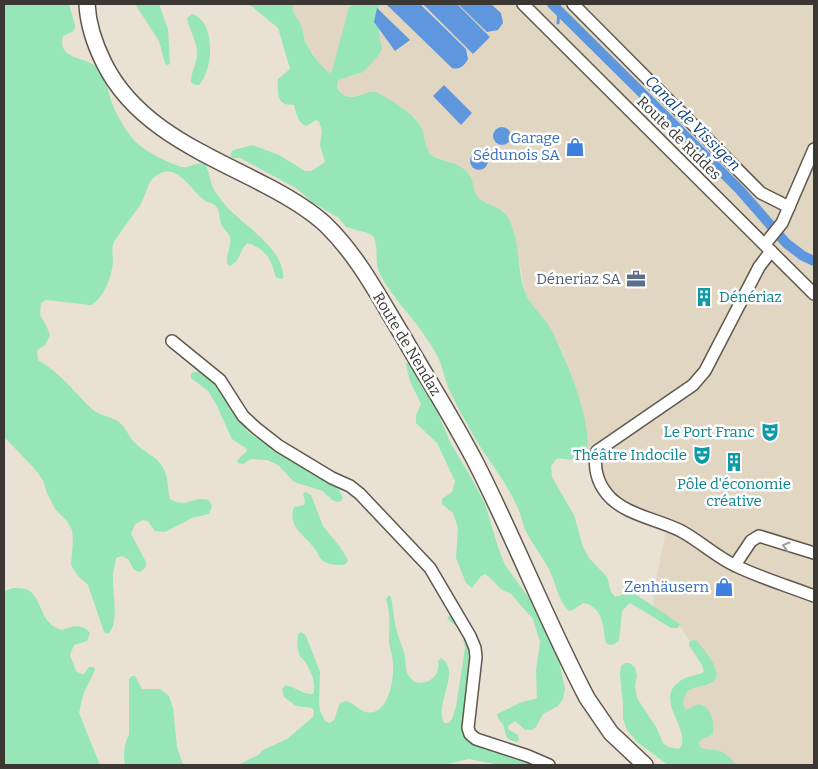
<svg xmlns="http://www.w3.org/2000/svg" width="818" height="769" font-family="Bitter,serif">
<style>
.built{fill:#e1d6c2}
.green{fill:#96e6b7}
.water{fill:#5f97df}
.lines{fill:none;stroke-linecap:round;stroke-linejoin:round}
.stream{stroke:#5f97df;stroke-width:3}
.canal{stroke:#5f97df;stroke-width:10}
.minor-casing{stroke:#5f584d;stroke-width:14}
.major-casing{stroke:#5f584d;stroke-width:18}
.minor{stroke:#fff;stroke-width:11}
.major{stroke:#fff;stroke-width:15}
.oneway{stroke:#9d9c99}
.labels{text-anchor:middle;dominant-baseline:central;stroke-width:5;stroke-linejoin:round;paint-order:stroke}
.shop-label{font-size:15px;fill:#366cbe;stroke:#fff;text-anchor:end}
.street-label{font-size:15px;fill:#3b3833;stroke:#fff}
.service-label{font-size:15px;fill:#4e5e75;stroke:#fff;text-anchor:end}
.culture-label{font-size:15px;fill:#0d838f;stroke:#fff;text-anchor:end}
.water-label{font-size:16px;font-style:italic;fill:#094384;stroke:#fff}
</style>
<rect width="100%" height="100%" fill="#e9e1d4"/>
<!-- built -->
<g class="built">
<polygon points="293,4 357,4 349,7 332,71 329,73 323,69 304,39 301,24 295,17 292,7"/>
<polygon points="378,4 814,4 814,765 736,765 727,755 712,749 704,750 700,747 699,742 702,739 710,736 698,704 689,709 685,709 683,704 685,694 690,689 708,685 713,681 716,673 715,667 694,640 690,641 677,622 653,607 654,590 666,531 615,505 591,454 587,449 588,441 564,354 548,325 535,310 525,292 513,228 504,211 481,200 475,195 473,185 451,162 431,155 428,151 421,127 417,119 376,92 348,97 342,95 337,87 338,80 343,78 356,75 379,35 377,30 377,16 379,6"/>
</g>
<!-- green -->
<g class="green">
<path d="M4,4H69L75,25L74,31L63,36C56,60 88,57 98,68C107,79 108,95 114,108C119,119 128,135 137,143C149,154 166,161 181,167C189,168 198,162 205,163C210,173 210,185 216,193C221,199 225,206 231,211C248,228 285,251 283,278L281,279L276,277C272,264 270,256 259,248C254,246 252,244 247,243C239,251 241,260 230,266L227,263C226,255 232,244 230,237C228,232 223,229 221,224C219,218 220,211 216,206C212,202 207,203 203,199C190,189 177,162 157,175C146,182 147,195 140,205C132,217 122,229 114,242C111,249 113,254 113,261C112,276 104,298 91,305L46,300L41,303L40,315L46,325L50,335L45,345L37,350L38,360C62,374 73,391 92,409C100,416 108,416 116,420C124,424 128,435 133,441C142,451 155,455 162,466C169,476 167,488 170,499C187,509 193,495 209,500L212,506L209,514L192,518L165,532L155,531L148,521L143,520L135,524L131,534L146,562V567L140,572L134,570L128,559L122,556L116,558C115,564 114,569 113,575C112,590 120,624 108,634L104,632L88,585L78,576L71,565L73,540L72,530L67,521L55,509L47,493L43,480L34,468L4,437Z"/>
<polygon points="135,4 159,4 168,29 170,64 167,65 165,63 159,41"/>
<path d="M249,4H293C291,13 298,18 301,25C303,30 303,36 305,41C310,51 319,65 329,73L332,71L349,7L357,4H378L379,6C376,22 379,33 382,49L378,56L363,72L338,80L337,88C349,106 360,91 376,92C388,98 414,114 420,125C425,134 424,146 431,155C443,162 462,162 470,176C475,184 472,193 480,199C489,206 503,207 508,218C521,240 516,268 525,292C530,305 541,314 549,326C560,344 603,442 582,458C575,463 564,457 556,459L551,466L552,477L574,515L583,547L589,558L607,577L611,592L615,597L630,592L638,596L677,622L680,625L678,628H671L630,603L622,611L619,641C614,645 611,646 606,643L605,639C603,624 602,606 583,603L573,610L569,611C558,600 557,587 551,574C544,557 531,544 524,527C522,520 520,512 517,506C505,479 485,457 471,431C463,417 455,402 448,387C445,379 443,370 440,362C437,354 432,346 427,339C413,317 392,298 380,274C374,261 379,250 374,237L368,233L346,227L339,218L312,202L296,188L240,158H233L230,155L233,150L253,145L279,155L305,171H311L325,162L320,145L322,130L319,122L316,120L306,126C298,123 296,113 294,105C291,104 288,105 285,104C276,100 278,87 278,79L290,69L278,28Z"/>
<path d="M192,14C216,21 214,70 199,85H195L191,82C191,72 197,64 197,53C197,40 189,30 187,18Z"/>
<path d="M407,363H410L422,387L434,404L450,442L473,481L485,504L499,550L505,565L537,609L557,651L565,689L563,699L558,706L543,714L536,727L532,730H525L515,721L508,726L509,730L518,735L519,739L518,742C503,740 507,733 503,725C500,720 498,720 497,714L522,702L535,699L537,697L536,671L540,642L533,619L510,593C498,591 495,580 485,574L481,576L472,588L466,583L456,558L458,528L453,513L442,504V499L452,492L455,481L437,443L416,423V415L421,404L410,381L406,364Z"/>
<polygon points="194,372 200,372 218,385 249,433 337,487 343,497 341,501 337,502 332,500 323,491 294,482 278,465 267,460 251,459 243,464 238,463 237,460 246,452 247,449 232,439 216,404 208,391 191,378 191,374"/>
<path d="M306,492L311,495L323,526L340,547L348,560L346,564C339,566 326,565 321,559C318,556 318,552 315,549C305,535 287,527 294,507L304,505L305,501L303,494Z"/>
<path d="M13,588C17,588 22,588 26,589C44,597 38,624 62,630C72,626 82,623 90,633L87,641L74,645L70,655L76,671L81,674H84L89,667H94L95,670L83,695L79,713L100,765H4V591Z"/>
<path d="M389,595L391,597C393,609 394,623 398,635C400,643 404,649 405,657C406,663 405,671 409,676C419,691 442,679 438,661L441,658C462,672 434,702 444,723H449L452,719L456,707L465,648L462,634L459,628L447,619L449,616H455C460,624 469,634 471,643C476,671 464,701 463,729L524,758L536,765H500L469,759L443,765H238L258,755L263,750L287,739L313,717L314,710L312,708L296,706L284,697L282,689L286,685C295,687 304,695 313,694C317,685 311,671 306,663C304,659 300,658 299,654C297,648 297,640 298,634L301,632L306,636L320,672L319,703L320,711L325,721L330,723L334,720L340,703L347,701C357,705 362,715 374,712C390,707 394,678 393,664C393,656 390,649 389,641C389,626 391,614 386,599Z"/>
<path d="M694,640L697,641C703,649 712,658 715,668C723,687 697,685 689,690C685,693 684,699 683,704L685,709H689L698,704C712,707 714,720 713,733C709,738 703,737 699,742L700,747C706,751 713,748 720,751C727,754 732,760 736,765H668L637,742L627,730L623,719V706L620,674L621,666L625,663H630L635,668L637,676L635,686L637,698L656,727L663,743L668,747L679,749C694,731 652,700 680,681C687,676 695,676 702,673L704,671L702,665L689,645L690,641Z"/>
<polygon points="132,676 135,676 142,689 160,689 169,696 173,708 177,747 183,765 125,765 124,756 125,745 129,734 129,679"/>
</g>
<!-- water -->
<g class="water">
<path d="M386,4H420L466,49L468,59C464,66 460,70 452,68Z"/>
<polygon points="423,4 457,4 490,37 473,54"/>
<polygon points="458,4 491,4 501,13 503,23 498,30 487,32"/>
<polygon points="377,8 410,40 395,51 374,22"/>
<polygon points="444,85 472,113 461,125 433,96"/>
<circle cx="502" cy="136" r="9"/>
<circle cx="479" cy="161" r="9"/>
</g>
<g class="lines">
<!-- stream -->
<polyline class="stream" points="558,23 559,11"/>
<!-- canal -->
<polyline class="canal" points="552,4 739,189 786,243 803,256 814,261"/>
<!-- minor casing -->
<g class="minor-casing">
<g id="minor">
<polyline points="523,4 814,294"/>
<polyline points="573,4 761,193 789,207"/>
<polyline points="765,244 782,223 814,149"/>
<path d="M771,251L759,267L705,371L693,385L597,451C593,466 597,482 607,494C624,515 658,519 681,531C700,541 716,557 736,566C761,578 788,586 814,596"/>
<polyline points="172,341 220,380 243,416 256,428 279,446 332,478 350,486 360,494 430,568 470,636 475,648 476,657 468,728 470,734 476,739 528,756 549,765"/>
<polyline points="735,565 751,541 759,536 814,553"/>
</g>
</g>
<!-- major casing -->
<g class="major-casing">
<path id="major" d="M87,4C88,24 95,45 104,63C136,128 206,154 267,186C288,197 309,209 326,225C359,257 380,299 404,338C428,380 455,422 477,465C516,542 547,622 587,698L611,733L645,765"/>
</g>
<!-- minor -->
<use href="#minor" class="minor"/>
<!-- major -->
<use href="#major" class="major"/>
</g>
<!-- one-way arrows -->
<defs><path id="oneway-chevron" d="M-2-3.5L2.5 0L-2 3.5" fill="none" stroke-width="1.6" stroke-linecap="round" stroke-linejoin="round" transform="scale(1.25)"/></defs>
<use class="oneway" href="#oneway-chevron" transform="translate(786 546) rotate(-164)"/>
<!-- icons -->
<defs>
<g id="shop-bare" transform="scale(1.5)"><path d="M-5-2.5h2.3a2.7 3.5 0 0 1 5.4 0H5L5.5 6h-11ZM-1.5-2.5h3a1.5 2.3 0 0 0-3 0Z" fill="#3f7fe0" stroke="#fff" stroke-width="2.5" paint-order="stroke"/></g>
<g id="office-bare" transform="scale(1.5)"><path d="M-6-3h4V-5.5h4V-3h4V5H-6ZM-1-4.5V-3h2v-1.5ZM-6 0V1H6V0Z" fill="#5c6f8a" stroke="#fff" stroke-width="2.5" paint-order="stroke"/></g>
<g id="building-bare" transform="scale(1.5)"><path d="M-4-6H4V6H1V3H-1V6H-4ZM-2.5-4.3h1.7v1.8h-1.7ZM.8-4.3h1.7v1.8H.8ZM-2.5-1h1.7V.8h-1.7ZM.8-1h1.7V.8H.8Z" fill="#0f9aa8" stroke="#fff" stroke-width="2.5" paint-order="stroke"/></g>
<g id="theatre-bare" transform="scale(1.5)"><path d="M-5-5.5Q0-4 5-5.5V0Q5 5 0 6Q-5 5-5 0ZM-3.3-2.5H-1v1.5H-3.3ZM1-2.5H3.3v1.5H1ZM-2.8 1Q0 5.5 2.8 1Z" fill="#0f9aa8" stroke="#fff" stroke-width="2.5" paint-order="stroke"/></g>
</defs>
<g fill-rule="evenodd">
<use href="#shop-bare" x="575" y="147"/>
<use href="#office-bare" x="636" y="279"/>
<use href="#building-bare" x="704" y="297"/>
<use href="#theatre-bare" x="770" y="432"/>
<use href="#theatre-bare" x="702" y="455"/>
<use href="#building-bare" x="734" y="462"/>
<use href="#shop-bare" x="724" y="587"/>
</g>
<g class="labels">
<!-- shop labels -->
<g class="shop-label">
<text x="560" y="138">Garage<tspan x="560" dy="17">Sédunois SA</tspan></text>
<text x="709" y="587">Zenhäusern</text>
</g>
<!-- street labels -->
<g class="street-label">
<text transform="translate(679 138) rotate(45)">Route de Riddes</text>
<text transform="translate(407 344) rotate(59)">Route de Nendaz</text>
</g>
<!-- service labels -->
<g class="service-label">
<text x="621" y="279">Déneriaz SA</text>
</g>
<!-- culture labels -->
<g class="culture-label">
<text x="719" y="297" text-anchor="start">Dénériaz</text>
<text x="755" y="432">Le Port Franc</text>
<text x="687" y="455">Théâtre Indocile</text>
<text x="734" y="484" text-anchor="middle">Pôle d'économie<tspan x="734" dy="17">créative</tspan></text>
</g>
<!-- water labels -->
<g class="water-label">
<text transform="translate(693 123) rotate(45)">Canal de Vissigen</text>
</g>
</g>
<!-- border -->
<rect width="818" height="769" fill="none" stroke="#3b3833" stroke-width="10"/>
</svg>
